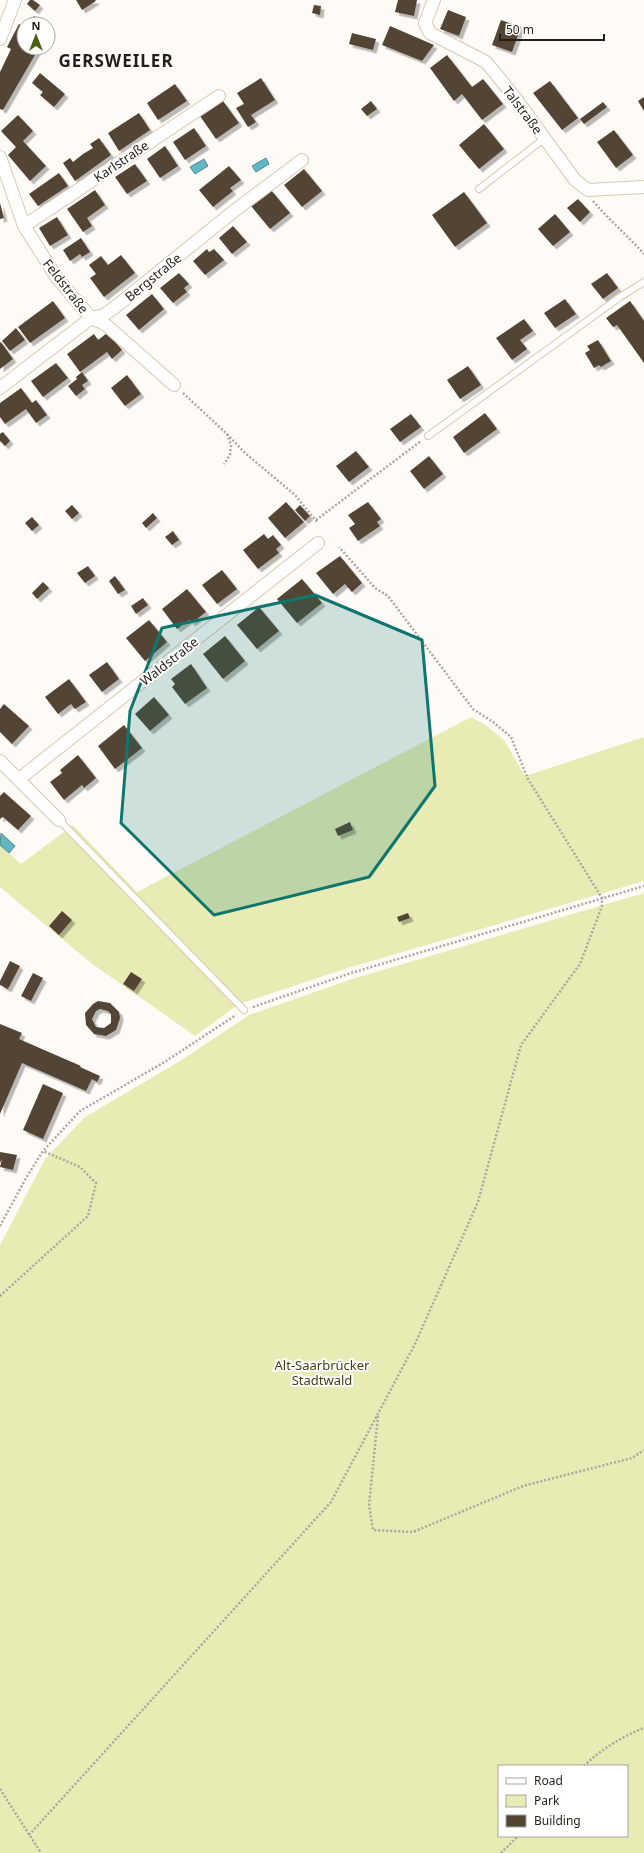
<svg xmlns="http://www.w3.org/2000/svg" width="644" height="1853" font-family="'Noto Sans',sans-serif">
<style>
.green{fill:#e9ebb4;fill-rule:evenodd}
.water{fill:#62b7c4;stroke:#4f8990}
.building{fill:#534534;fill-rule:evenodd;filter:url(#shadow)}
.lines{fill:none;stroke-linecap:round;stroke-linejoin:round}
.lane-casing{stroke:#d9c8b3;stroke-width:8}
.street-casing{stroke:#d9c8b3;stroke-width:14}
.path{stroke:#aba7a1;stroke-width:2.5;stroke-dasharray:2 2;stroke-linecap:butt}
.lane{stroke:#fff;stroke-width:6}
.street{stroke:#fff;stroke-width:12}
.marked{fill:#0f766e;fill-opacity:0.2;stroke:#0f766e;stroke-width:3;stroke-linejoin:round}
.labels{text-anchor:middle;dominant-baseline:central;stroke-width:4;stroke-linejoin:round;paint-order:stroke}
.street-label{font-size:13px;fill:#241e16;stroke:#fff}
.park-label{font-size:13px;fill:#424311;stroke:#fff}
.district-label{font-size:17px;font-weight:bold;letter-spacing:1px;fill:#241e16;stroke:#fff}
</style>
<defs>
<filter id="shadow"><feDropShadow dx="3.5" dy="3.5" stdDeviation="0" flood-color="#0004"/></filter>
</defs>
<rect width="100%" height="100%" fill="#fefbf7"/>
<!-- green -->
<g class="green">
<polygon points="471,717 487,726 504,740 525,776 644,737 644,881 348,968 239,1004 195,1036 91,963 0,887 0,845 21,864 73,825 137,892"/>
<path d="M644,893V1853H0V1245L45,1159L85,1117L180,1061L249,1015L352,979ZM499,1766H627V1836H499Z"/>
</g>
<!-- water -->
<g class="water">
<polygon points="266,158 269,164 256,172 252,166"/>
<polygon points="204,159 208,166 195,174 190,167"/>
<polygon points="1,833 15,846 9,853 0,845"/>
</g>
<!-- building -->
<g class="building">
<polygon points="30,0 33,0 40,5 35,11 27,4"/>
<polygon points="76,0 95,0 96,1 82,10"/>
<polygon points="398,0 417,0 414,16 395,12"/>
<polygon points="314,5 321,6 320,15 312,13"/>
<polygon points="448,10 466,17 459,36 440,29"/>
<polygon points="34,16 47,24 29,24"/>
<polygon points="501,20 521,27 512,52 492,45"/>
<polygon points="19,24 24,27 24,48 39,48 3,110 0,109 0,72 11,49 7,47"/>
<polygon points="390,26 434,45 422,61 382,45"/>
<polygon points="352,33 376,39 373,50 349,44"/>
<polygon points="447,55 472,87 483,79 503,104 482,120 462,94 454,101 430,68"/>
<polygon points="40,73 65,94 54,107 40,95 43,92 32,83"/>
<polygon points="261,78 275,100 251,115 256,122 248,127 236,108 244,104 237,93"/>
<polygon points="550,81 578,118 562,130 533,93"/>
<polygon points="175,84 187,101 158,120 147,103"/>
<polygon points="644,97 644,111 638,101"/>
<polygon points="223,101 239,123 216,139 200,116"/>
<polygon points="371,101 377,109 367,116 361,109"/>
<polygon points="603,102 607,107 584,124 580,119"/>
<polygon points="139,113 150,130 119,151 108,133"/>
<polygon points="18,115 33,131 23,141 46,166 30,181 8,155 16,147 1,131"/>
<polygon points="484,124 504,149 479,169 459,145"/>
<polygon points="194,128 206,146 185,160 173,142"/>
<polygon points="614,130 633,155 616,168 597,142"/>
<polygon points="99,138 111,155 75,181 63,163 70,158 73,162 83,154 93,148 90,144"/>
<polygon points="165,146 178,166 160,178 147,159"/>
<polygon points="135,164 147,181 127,194 115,177"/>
<polygon points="229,166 241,180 230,188 233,191 213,207 199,190"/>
<polygon points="304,169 322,191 302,207 284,185"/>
<polygon points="59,173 68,186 38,206 29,194"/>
<polygon points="95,190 105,205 87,218 92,226 83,232 67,209"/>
<polygon points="271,190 290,213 270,229 251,206"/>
<polygon points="464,192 487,223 455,247 432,215"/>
<polygon points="578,199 590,212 580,222 567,208"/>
<polygon points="0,203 4,218 0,219"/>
<polygon points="555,214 570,232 553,246 538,229"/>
<polygon points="57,217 68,235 50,246 39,228"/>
<polygon points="233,226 247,242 232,254 219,238"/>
<polygon points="81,238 90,252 82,257 80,254 70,261 63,250"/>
<polygon points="207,249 209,252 214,249 224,260 205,275 193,261"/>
<polygon points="121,255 135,273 104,297 90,278 96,274 89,265 101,256 108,265"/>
<polygon points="179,273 189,284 184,288 187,292 173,303 160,288"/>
<polygon points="607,273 618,288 603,299 591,284"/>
<polygon points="152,294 164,309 139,330 126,315"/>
<polygon points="565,299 576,314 555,328 544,313"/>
<polygon points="53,301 65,318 30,343 18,327"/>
<polygon points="630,301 644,321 644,363 617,325 613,327 606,318"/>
<polygon points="524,319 533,331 520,340 527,349 512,360 496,338"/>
<polygon points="16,328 25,340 10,351 2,341"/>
<polygon points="107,333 118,341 116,343 122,350 112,359 107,352 80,372 67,354 94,334 98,340"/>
<polygon points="598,340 611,361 601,367 599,365 594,368 585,353 590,350 587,346"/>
<polygon points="1,342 13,359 0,369 0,343"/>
<polygon points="56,363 68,378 43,397 31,381"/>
<polygon points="468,366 481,385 460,399 447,380"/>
<polygon points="82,372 88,381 82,385 85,389 76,396 68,386 77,379 76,377"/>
<polygon points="127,375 141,394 125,406 111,388"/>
<polygon points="21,388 32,403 36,400 47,415 36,423 26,409 5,424 0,417 0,403"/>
<polygon points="485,413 497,429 464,453 453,437"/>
<polygon points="411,414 421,427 400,442 390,429"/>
<polygon points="3,432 10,441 5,446 0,441 0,434"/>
<polygon points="356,451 369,467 349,482 336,466"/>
<polygon points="429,456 443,474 424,489 410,471"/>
<polygon points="286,502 304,522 285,538 268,518"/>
<polygon points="368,502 381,519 377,522 380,526 358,541 349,528 355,524 348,515"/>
<polygon points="72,505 79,513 72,519 65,511"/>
<polygon points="300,505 310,516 305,521 295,510"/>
<polygon points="153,513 157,518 146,528 142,523"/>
<polygon points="32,517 39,525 32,531 25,523"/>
<polygon points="173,531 179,540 172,545 165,537"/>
<polygon points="264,534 268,539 273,535 281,545 276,549 279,553 258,569 243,550"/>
<polygon points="340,556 362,583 352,592 345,584 333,594 316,573"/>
<polygon points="88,566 95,576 85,583 77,573"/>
<polygon points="222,570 237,589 217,604 202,585"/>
<polygon points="115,576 125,590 118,594 109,581"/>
<polygon points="302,579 322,603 297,623 277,599"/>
<polygon points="43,582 49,588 37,599 32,593"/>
<polygon points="187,589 206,612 192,623 189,620 177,629 162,609"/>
<polygon points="143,598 148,605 136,614 131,606"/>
<polygon points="259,607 279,631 257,649 237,625"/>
<polygon points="149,620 167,642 145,661 126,638"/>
<polygon points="225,636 245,661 223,679 203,654"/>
<polygon points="107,662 119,679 102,692 89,675"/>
<polygon points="191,664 207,688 185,704 172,687 175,684 171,679"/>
<polygon points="69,679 86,702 75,709 71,704 58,714 45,697"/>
<polygon points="154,697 169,715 150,731 135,714"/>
<polygon points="4,704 29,726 12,744 0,732 0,709"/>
<polygon points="124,725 142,748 115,769 98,746"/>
<polygon points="78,755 96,778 84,788 82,785 64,800 50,782 62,773 60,770"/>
<polygon points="4,792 31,816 18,830 3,817 0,819 0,796"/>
<polygon points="350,822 353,830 338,836 335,829"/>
<polygon points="62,911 72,920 59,935 49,926"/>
<polygon points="408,913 410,918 399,922 397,917"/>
<polygon points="10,961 20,966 8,989 0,985 0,981"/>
<polygon points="131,972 142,979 134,991 123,984"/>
<polygon points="33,973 43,978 31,1001 21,996"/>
<path d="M98,1001L110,1003L119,1012L120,1018L116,1030L106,1036L94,1034L86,1025L85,1013L93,1004ZM100,1009L108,1011L111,1014V1023L104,1028L96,1027L92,1019L96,1011Z"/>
<polygon points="0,1024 22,1033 19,1039 81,1066 80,1067 100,1076 97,1082 92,1079 86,1091 22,1063 0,1114"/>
<polygon points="43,1084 63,1093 43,1139 23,1130"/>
<polygon points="0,1152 17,1155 13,1170 0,1167 2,1159 0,1163"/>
</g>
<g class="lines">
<!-- lane casing -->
<g class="lane-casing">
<g id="lane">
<polyline points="479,189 545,138"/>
<polyline points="428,436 620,297 644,282"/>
<polyline points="59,820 244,1010"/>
</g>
</g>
<!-- street casing -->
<g class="street-casing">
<g id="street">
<polyline points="434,0 425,23 430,33 486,62 513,95 575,180 588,190 644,187"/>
<polyline points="0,39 15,0"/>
<polyline points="0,157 24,226 57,278 91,318 105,324 174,385"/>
<polyline points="24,226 219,96"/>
<polyline points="0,388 91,318 102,316 114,308 234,211 302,160"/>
<polyline points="0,761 59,820"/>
<polyline points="19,779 318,543"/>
</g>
</g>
<!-- path -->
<g class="path">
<path d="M593,201C609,220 628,236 644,254"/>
<polyline points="183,393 227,434 231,445 230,455 224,464"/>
<polyline points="227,434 245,453 295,495 318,523"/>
<polyline points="316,520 421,441"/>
<polyline points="253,1007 351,973 644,886"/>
<polyline points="0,1226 26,1178 43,1151 80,1111 163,1063 236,1015"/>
<polyline points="0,1296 88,1216 96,1183 80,1167 43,1151"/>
<polyline points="378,1416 369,1505 373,1530 413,1532 523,1486 632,1458 644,1450"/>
<path d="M584,1766C600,1750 623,1736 644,1728"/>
<polyline points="0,1789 41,1853"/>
<polyline points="29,1835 331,1502 415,1344 478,1202 521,1045 580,964 602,906 602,898 528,779 511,737 493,722 473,709 388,596 375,588 339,547"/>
<polyline points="501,1853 518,1836"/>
</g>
<!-- lane -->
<use href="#lane" class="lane"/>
<!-- street -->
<use href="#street" class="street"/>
</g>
<!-- marked area -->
<path class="marked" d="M315,595L422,640L435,786L369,877L214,915L121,823L130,711L162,628Z"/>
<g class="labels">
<!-- street labels -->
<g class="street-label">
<text transform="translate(523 110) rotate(53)">Talstraße</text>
<text transform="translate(121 161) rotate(-34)">Karlstraße</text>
<text transform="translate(153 277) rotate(-39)">Bergstraße</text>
<text transform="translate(66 286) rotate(52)">Feldstraße</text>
<text transform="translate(169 661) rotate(-38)">Waldstraße</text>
</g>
<!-- park labels -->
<g class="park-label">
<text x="322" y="1365">Alt-Saarbrücker<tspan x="322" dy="15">Stadtwald</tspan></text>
</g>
<!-- district labels -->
<g class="district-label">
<text x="116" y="60">GERSWEILER</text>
</g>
</g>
<!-- legend -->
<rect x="498" y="1765" width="130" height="72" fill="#ffffff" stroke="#a7a5a2"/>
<rect x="506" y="1778" width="20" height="6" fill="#ffffff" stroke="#a7a5a2"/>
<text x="534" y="1785" font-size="12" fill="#241e16">Road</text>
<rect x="506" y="1795" width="20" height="12" fill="#e9ebb4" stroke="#a7a5a2"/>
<text x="534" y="1805" font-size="12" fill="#241e16">Park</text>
<rect x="506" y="1815" width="20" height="12" fill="#534534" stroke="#a7a5a2"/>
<text x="534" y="1825" font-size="12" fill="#241e16">Building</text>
<!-- north arrow -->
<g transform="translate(36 36)"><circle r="19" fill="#ffffff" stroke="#a7a5a2"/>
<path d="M0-3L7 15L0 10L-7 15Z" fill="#4b610d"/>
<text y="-6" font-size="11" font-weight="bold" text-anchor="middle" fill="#241e16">N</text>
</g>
<!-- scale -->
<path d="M500 34v6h104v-6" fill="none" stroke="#241e16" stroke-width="2"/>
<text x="506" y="34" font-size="12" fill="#241e16" stroke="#ffffff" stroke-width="3" paint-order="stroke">50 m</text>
</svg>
